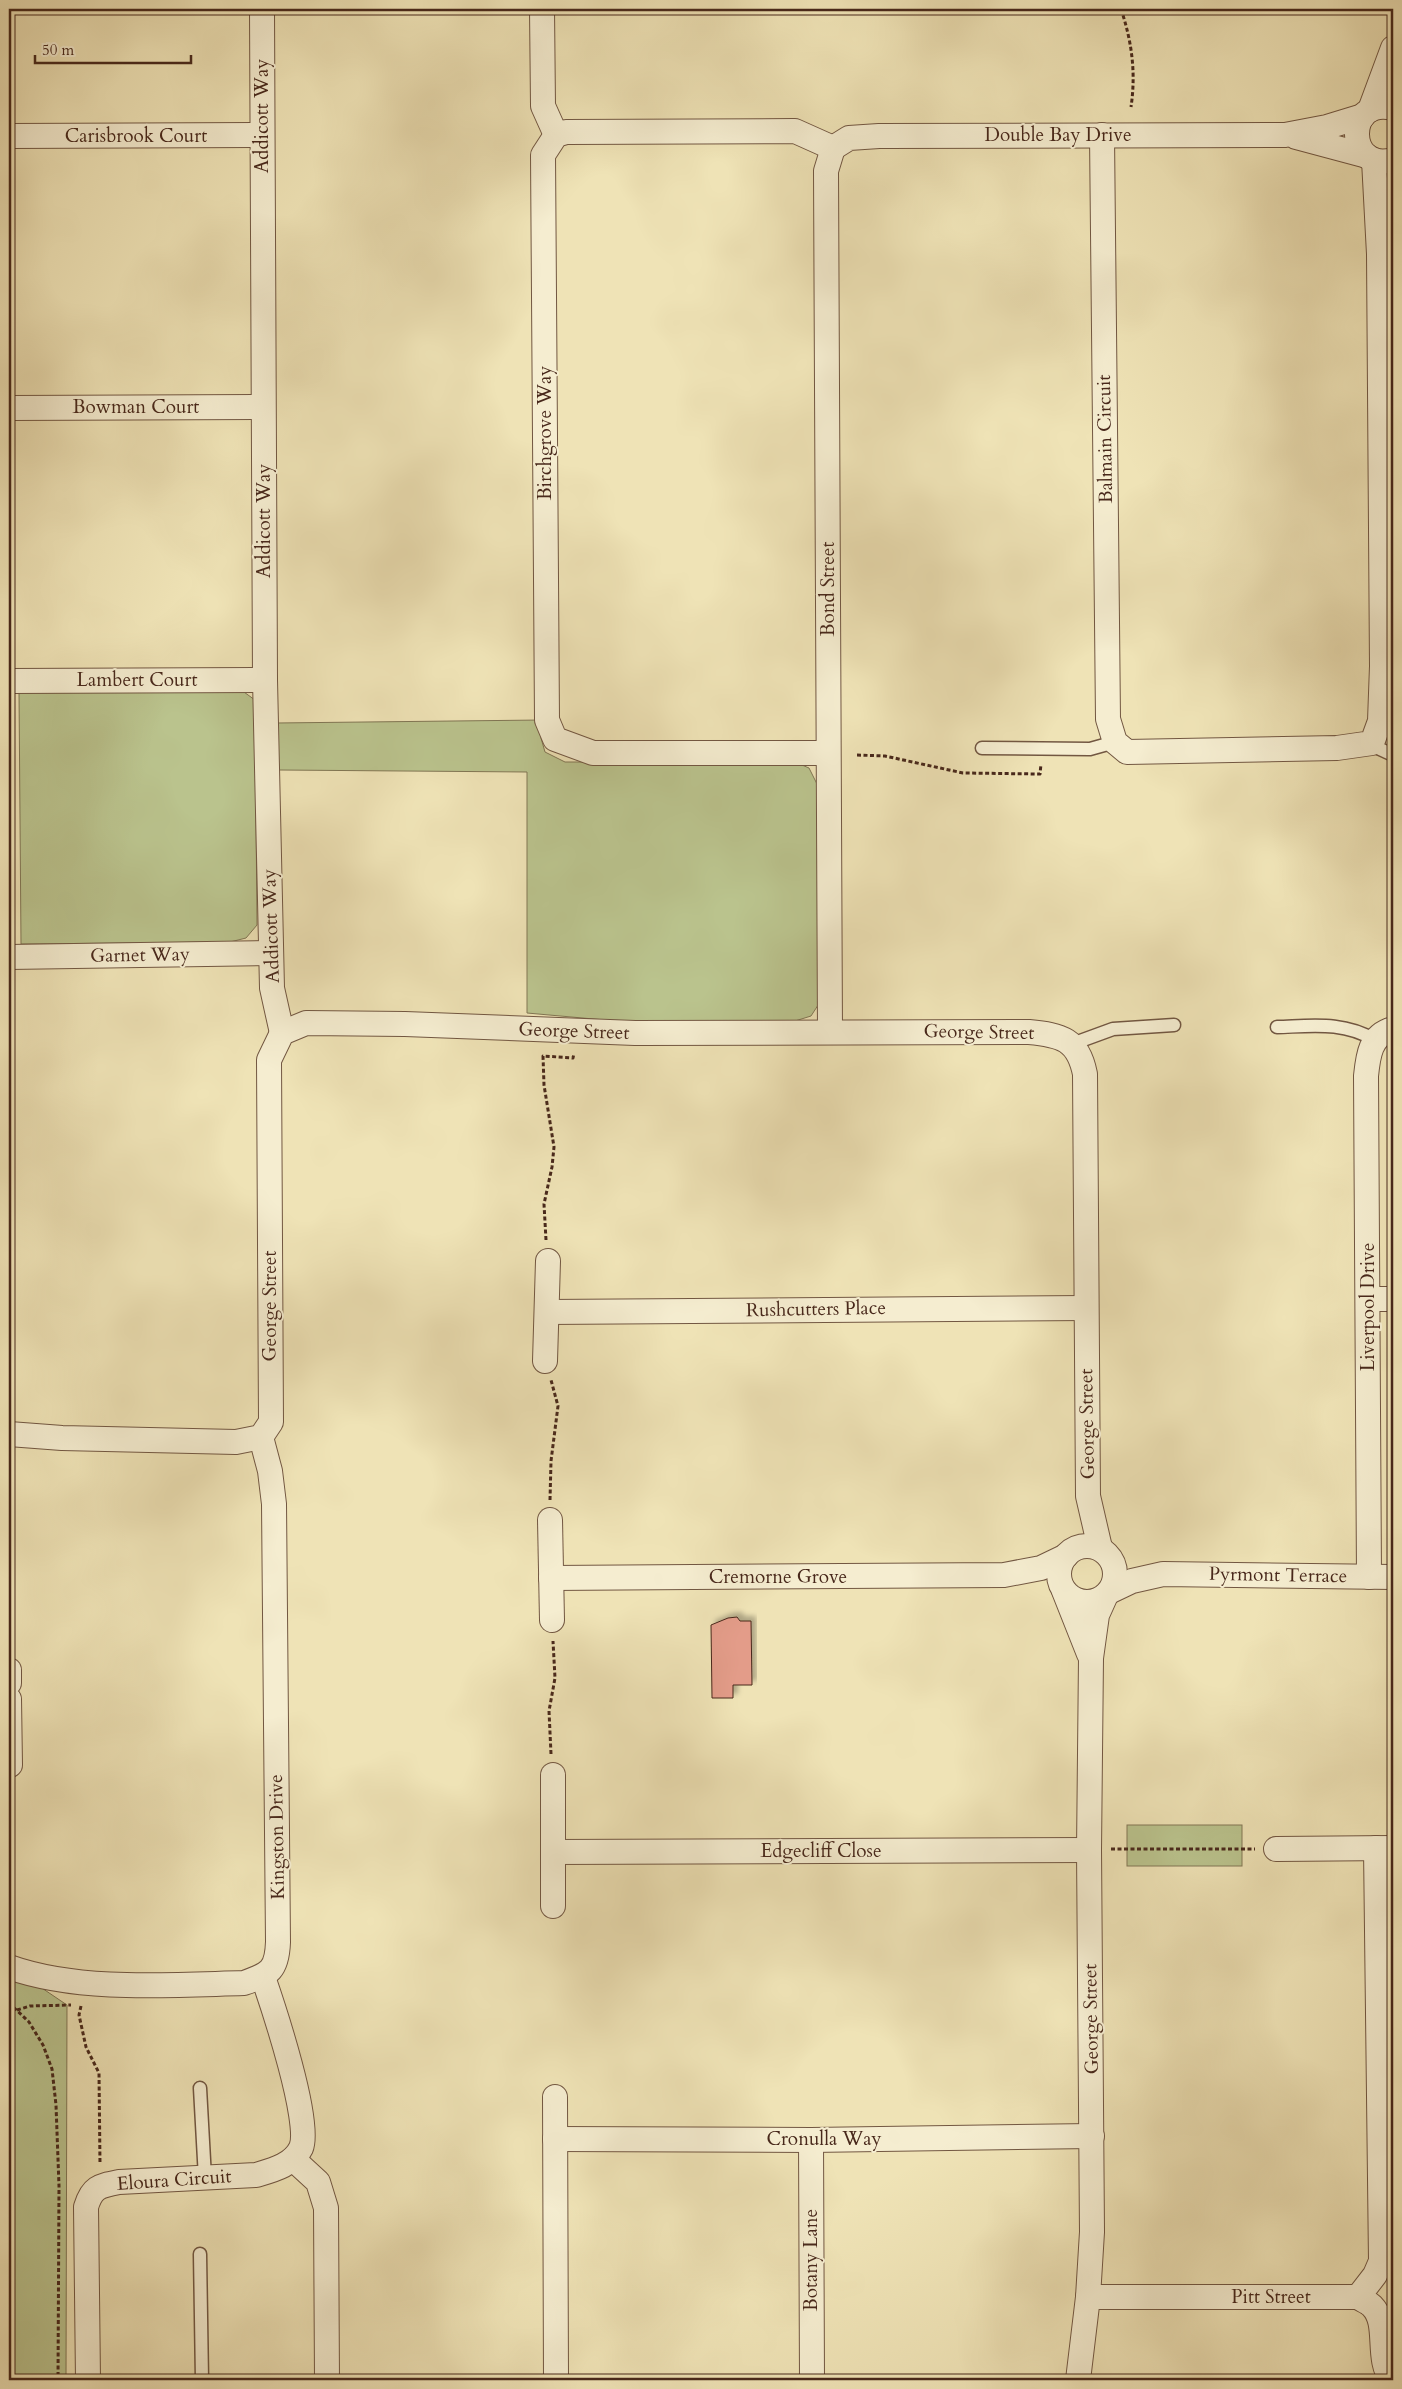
<svg xmlns="http://www.w3.org/2000/svg" width="1402" height="2389" font-family="Cardo,serif">
<style>
.green{fill:#bac38d;stroke:#817654}
.building{fill:#e39c89;stroke:#48281b;filter:url(#shadow)}
.lines{fill:none;stroke-linecap:round;stroke-linejoin:round}
.service-casing{stroke:#725742;stroke-width:15}
.minor-casing{stroke:#725742;stroke-width:26}
.path{stroke:#48281b;stroke-width:3;stroke-dasharray:4 2.5;stroke-linecap:butt}
.service{stroke:#f5edd0;stroke-width:12}
.minor{stroke:#f5edd0;stroke-width:24}
.labels{text-anchor:middle;dominant-baseline:central;stroke-width:4;stroke-linejoin:round;paint-order:stroke}
.street-label{font-size:19px;fill:#48281b;stroke:#f5edd0}
</style>
<defs>
<filter id="shadow"><feDropShadow dx="4.5" dy="-4.5" stdDeviation="2.5" flood-color="#0004"/></filter>
</defs>
<rect width="100%" height="100%" fill="#efe3b6"/>
<filter id="stains"><feTurbulence type="fractalNoise" baseFrequency=".004" numOctaves="4"/><feColorMatrix values="0 0 0 0 .2 0 0 0 0 .09 0 0 0 0 .02 0 0 0 .5 -.17"/></filter>
<radialGradient id="worn" r=".72"><stop offset=".6" stop-color="#630" stop-opacity="0"/><stop offset="1" stop-color="#630" stop-opacity=".3"/></radialGradient>
<!-- green -->
<g class="green">
<polygon points="237,687 255,700 257,925 246,938 230,942 21,944 19,691"/>
<polygon points="542,720 541,738 545,752 565,762 795,762 809,768 817,784 822,999 811,1016 795,1021 638,1023 527,1013 527,772 279,770 276,723"/>
<rect x="1127" y="1825" width="115" height="41"/>
<polygon points="9,1973 27,1978 67,2005 66,2380 9,2380"/>
</g>
<!-- building -->
<polygon class="building" points="737,1617 740,1621 751,1621 752,1685 733,1685 733,1698 712,1698 711,1625 728,1618"/>
<g class="lines">
<!-- service casing -->
<g class="service-casing">
<g id="service">
<polyline points="1372,743 1380,749 1393,755"/>
<polyline points="982,748 1090,749 1115,742"/>
<path d="M1277,1027C1312,1026 1343,1021 1375,1040"/>
<polyline points="1072,1044 1113,1029 1174,1025"/>
<polyline points="200,2088 205,2178"/>
<polyline points="200,2254 202,2380"/>
</g>
</g>
<!-- minor casing -->
<g class="minor-casing">
<g id="minor">
<polyline points="262,9 265,680 272,988 282,1033"/>
<polyline points="542,9 543,106 556,135"/>
<path d="M1393,108C1344,96 1346,173 1393,160"/>
<polyline points="1370,110 1393,48"/>
<polyline points="1102,135 1108,719 1115,742 1127,752 1337,748 1372,743 1380,721 1382,666 1379,254 1374,160"/>
<polyline points="9,136 262,135"/>
<polyline points="1296,137 1367,156"/>
<polyline points="833,148 849,138 879,136 1285,135 1327,127 1363,116"/>
<polyline points="9,408 263,407"/>
<polyline points="9,681 265,680"/>
<polyline points="828,753 593,753 555,739 547,720 543,155 556,135 566,132 795,131 833,148"/>
<polyline points="9,957 271,953"/>
<polyline points="830,1032 826,171 833,148"/>
<polyline points="1368,1299 1393,1299"/>
<polyline points="547,1312 1086,1308"/>
<polyline points="545,1361 548,1261"/>
<path d="M9,1434L62,1438L236,1442L261,1437L271,1422L269,1060L282,1033L306,1023L405,1024L635,1033L1029,1032C1061,1035 1078,1039 1085,1074L1088,1496L1100,1548"/>
<polyline points="550,1520 552,1620"/>
<circle cx="1087" cy="1574" r="28"/>
<path d="M1369,1577L1366,1076C1368,1056 1370,1035 1393,1029"/>
<polyline points="551,1578 1004,1575 1041,1568 1066,1556"/>
<polyline points="1064,1591 1089,1654"/>
<polyline points="1111,1591 1132,1581 1163,1574 1393,1577"/>
<polyline points="9,1683 9,1670"/>
<polyline points="9,1699 10,1765"/>
<polyline points="553,1775 553,1906"/>
<polyline points="1276,1849 1393,1848"/>
<polyline points="554,1852 1089,1850"/>
<path d="M9,1967C79,1992 170,1985 244,1983C270,1974 277,1970 278,1942L274,1504L270,1471L261,1437"/>
<polyline points="555,2097 556,2380"/>
<polyline points="555,2139 811,2140 1092,2136"/>
<polyline points="811,2140 812,2380"/>
<polyline points="293,2159 318,2182 326,2208 327,2380"/>
<path d="M1088,2297H1358C1362,2300 1368,2302 1372,2306C1390,2324 1375,2358 1392,2380"/>
<polyline points="1358,2297 1375,2275 1381,2261 1376,1848"/>
<path d="M88,2380L86,2207C92,2187 99,2186 119,2182L256,2175C273,2170 293,2165 301,2148C312,2123 273,2006 263,1977"/>
<polyline points="1078,2380 1088,2297 1092,2232 1089,1850 1091,1658 1097,1615 1106,1595"/>
</g>
</g>
<!-- path -->
<g class="path">
<path d="M1121,9C1132,42 1136,73 1131,107"/>
<polyline points="857,755 885,756 963,773 1040,774 1041,764"/>
<polyline points="546,1240 544,1204 552,1167 554,1147 544,1085 543,1056 573,1058 574,1053"/>
<polyline points="550,1500 551,1461 558,1406 551,1380"/>
<polyline points="551,1754 549,1711 555,1678 553,1641"/>
<polyline points="1111,1849 1255,1849"/>
<polyline points="9,2003 29,2022 43,2045 52,2069 56,2105 59,2186 58,2380"/>
<polyline points="81,2006 79,2015 86,2047 99,2073 100,2164"/>
<polyline points="17,2010 30,2006 71,2005"/>
</g>
<!-- service -->
<use href="#service" class="service"/>
<!-- minor -->
<use href="#minor" class="minor"/>
</g>
<g class="labels">
<!-- street labels -->
<g class="street-label">
<text transform="translate(262 116) rotate(-90)">Addicott Way</text>
<text x="1058" y="135">Double Bay Drive</text>
<text x="136" y="136">Carisbrook Court</text>
<text x="136" y="407">Bowman Court</text>
<text transform="translate(545 433) rotate(-90)">Birchgrove Way</text>
<text transform="translate(1105 439) rotate(-91)">Balmain Circuit</text>
<text transform="translate(264 521) rotate(-90)">Addicott Way</text>
<text transform="translate(828 589) rotate(-90)">Bond Street</text>
<text x="137" y="680">Lambert Court</text>
<text transform="translate(271 926) rotate(-92)">Addicott Way</text>
<text transform="translate(140 955) rotate(-1)">Garnet Way</text>
<text transform="translate(574 1031) rotate(2)">George Street</text>
<text transform="translate(979 1032) rotate(1)">George Street</text>
<text transform="translate(270 1306) rotate(-90)">George Street</text>
<text transform="translate(1368 1307) rotate(-90)">Liverpool Drive</text>
<text transform="translate(816 1309) rotate(-1)">Rushcutters Place</text>
<text transform="translate(1087 1424) rotate(-91)">George Street</text>
<text transform="translate(1278 1575) rotate(1)">Pyrmont Terrace</text>
<text x="778" y="1577">Cremorne Grove</text>
<text transform="translate(277 1837) rotate(-91)">Kingston Drive</text>
<text x="821" y="1851">Edgecliff Close</text>
<text transform="translate(1091 2019) rotate(-91)">George Street</text>
<text x="824" y="2139">Cronulla Way</text>
<text transform="translate(174 2180) rotate(-4)">Eloura Circuit</text>
<text transform="translate(811 2260) rotate(-90)">Botany Lane</text>
<text x="1271" y="2297">Pitt Street</text>
</g>
</g>
<!-- margin -->
<rect width="1402" height="2389" fill="none" stroke="#efe3b6" stroke-width="30"/>
<rect x="10" y="10" width="1382" height="2369" fill="none" stroke="#48281b" stroke-width="2.5"/>
<rect x="15" y="15" width="1372" height="2359" fill="none" stroke="#48281b"/>
<!-- scale -->
<path d="M35 55v8h156v-8" fill="none" stroke="#48281b" stroke-width="2.5"/>
<text x="42" y="55" font-size="15" fill="#48281b" stroke="#f5edd0" stroke-width="4" paint-order="stroke">50 m</text>
<rect width="100%" height="100%" filter="url(#stains)"/>
<rect width="100%" height="100%" fill="url(#worn)"/>
</svg>
